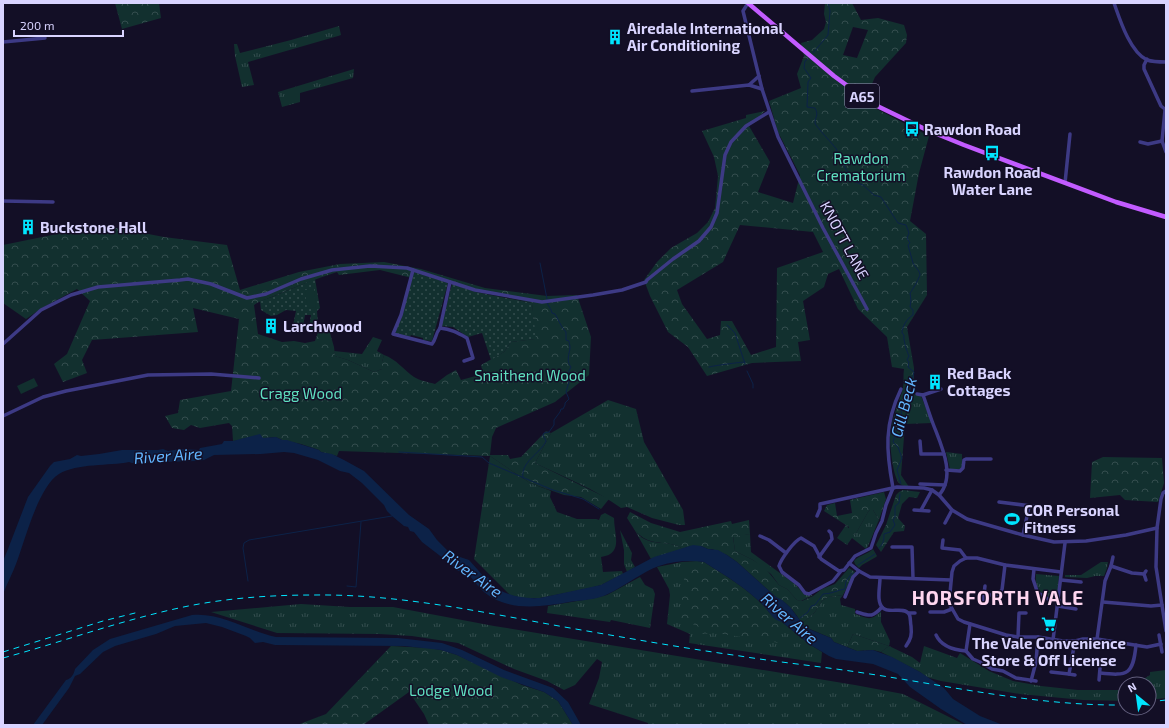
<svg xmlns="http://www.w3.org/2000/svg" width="1169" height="728" font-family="'Exo 2',sans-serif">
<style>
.grass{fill:url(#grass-tufts)}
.forest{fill:url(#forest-crowns);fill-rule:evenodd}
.garden{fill:url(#garden-dots)}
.pitch{fill:#12302f}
.water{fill:#0c2248}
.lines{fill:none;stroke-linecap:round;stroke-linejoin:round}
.stream{stroke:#0c2248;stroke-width:1}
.minor{stroke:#3d3a85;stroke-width:3.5}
.major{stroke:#c25bff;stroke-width:4.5}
.rail{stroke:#00e5ff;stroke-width:1;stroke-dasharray:6 5;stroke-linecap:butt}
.labels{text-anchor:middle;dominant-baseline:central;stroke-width:3;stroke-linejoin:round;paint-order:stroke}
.shield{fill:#130f26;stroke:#9e99be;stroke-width:1}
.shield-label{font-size:14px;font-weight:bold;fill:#d9d4ff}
.poi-label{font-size:15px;font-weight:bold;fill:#d9d4ff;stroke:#130f26;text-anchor:start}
.park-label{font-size:15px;fill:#5fe0c0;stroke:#130f26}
.street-label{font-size:15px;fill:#d9d4ff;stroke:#130f26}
.water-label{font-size:16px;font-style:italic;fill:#62b6ff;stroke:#130f26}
.district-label{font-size:19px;font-weight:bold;letter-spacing:1px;fill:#ffd6f0;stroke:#130f26}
</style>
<defs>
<pattern id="grass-tufts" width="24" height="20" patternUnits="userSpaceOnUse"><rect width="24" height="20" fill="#12302f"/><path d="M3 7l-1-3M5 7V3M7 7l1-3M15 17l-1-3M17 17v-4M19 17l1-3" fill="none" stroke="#344d4e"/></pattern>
<pattern id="forest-crowns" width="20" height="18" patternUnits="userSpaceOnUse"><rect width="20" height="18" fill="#12302f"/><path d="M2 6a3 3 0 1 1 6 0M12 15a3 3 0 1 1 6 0" fill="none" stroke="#344d4e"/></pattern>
<pattern id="garden-dots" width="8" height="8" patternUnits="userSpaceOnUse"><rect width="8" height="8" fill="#12302f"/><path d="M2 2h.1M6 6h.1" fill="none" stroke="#344d4e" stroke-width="1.8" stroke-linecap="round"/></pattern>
</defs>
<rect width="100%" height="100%" fill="#130f26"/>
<!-- grass -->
<g class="grass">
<polygon points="339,26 341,35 338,36 248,62 254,85 242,87 235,56 234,44 237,44 240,53 291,40"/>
<polygon points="354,69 353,78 300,93 300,102 282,107 278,92"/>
<polygon points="373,337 382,340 377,351 384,355 382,362 382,369 374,372 348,360 335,356 334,351 362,354"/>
<polygon points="909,393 921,396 932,423 905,424"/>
<path d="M608,400L636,409L644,442L683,510L685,525H679L652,518L627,507L621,508C595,489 564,477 535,463L551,433Z"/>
<polygon points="946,452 962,454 962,467 960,469 950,469"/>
<path d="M490,456L530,483L551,491L550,497L557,512L577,519H596L599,520L601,515L605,513L614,518C614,534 624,554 601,557L603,572L622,571L623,574L601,585L590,588L540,598H521L510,595L474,559Z"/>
<path d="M870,510H873L879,520C876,526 869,546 866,549L852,538L847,545L837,538L846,525L855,535L868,512Z"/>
<path d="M633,527C636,530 638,535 641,537C654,546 671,540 683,549L651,559Z"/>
<polygon points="620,530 632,553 631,560 635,567 627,572 624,564 624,550"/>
<polygon points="750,534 751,552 795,584 805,595 813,595 801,601 797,600 787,589 779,585 771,574 753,560 735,551 733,536"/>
<path d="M873,549L877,556L876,557L862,565L859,568L855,564L854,561C859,555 867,555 873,549Z"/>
<polygon points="697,561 782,622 809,644 822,652 821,663 689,643 690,634 667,624 670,595 669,589 657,567 682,562"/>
<polygon points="1101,562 1108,562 1107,568 1104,576 1095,576 1087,578 1065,577 1065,575 1081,575"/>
<path d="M1036,574L1059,576L1057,599C1043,598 1034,589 1036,574Z"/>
<polygon points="640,577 645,585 653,589 655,594 650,628 611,620 610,622 547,613 548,606 595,598 607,595"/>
<path d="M843,595L840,599L841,605L855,609V614C867,618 871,622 881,611V622L890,641L889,646L912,657L920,663L924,646L957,658L960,653L989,671L1013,681L1041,686L1078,690H1125V701L1083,700L1020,694L941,681L926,677L920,672L881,652L889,646L853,634L847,647L834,642L831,638L805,627L802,624L815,612L822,601L828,597Z"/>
<polygon points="301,604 350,607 393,607 494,626 855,685 903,694 965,725 648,725 648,723 589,704 599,678 602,662 597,659 575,685 564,690 547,681 514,669 458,643 412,636 379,634 277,633 211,612"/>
<polygon points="1166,670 1166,698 1149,700 1149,684 1136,684 1150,675 1150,672"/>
</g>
<!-- forest -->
<g class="forest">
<polygon points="115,3 159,3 161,18 122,29"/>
<path d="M825,3H852L861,20L878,18L904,25L907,35L906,43L875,77L868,93L867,104L929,136L919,173L910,221L926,234L927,295L907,327L914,368V378L907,399L901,475L909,487C906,486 903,486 900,484C893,479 890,446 890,436C891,419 899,404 903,388C904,382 903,375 904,369L892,367L887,337L858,309L839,269L828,274L824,287L803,301L810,340L798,342L801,361L752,363L707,376L688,347L668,332L650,296L644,280L657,262L671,248L697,233L708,222L715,208L718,176L714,157L702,131L746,118V115L765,111L749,126L770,162L758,192L793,203L800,175L778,132L769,101L801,88L797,74L804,56L801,43L812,40L824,29L826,22L824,14ZM853,27L868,30L857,58L843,55ZM740,225L813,232L823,252L777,268L776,347L751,355L732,321H721L720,335L707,339L682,304L677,290L723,262Z"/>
<path d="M101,225L164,237L227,245L240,290L299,272L340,264L384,262L421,269L485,288L547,296L577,295L591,337L589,375L555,402L496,428L492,437L490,455H508L510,459L521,457L546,431L551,433L535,463L609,499L601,509L581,497L564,495L530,483L490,456L339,451L337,456L321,452L319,450L301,444L282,440L276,437L233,441L232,426L229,423L200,428L191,425L184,430L172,428L165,416L178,413L180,400L231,391L239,319L193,308L198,332L92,340L82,360L87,373L63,382L54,364L67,354L90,301L77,289L42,308L26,319L3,303V245ZM380,270L412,278L414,272L452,284L532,303L535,339L511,342L504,352L481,365L483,374L461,380L456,370L447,375L435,384C429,382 420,381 414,377C404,370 396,359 384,355L382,362V369L374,372L348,360L335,356L334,347L330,333L318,332L315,341L305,343L294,341L282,342L258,334L254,305C261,300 267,299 274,296C295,287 315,279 337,272L339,275Z"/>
<polygon points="1103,457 1162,458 1164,483 1158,502 1125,500 1120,495 1090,498 1092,462"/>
<polygon points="903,490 920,492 917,498 909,497 902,504 898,518 905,526 904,531 894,532 881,552 876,545 886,525 896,495 899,492"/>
<polygon points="884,492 886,499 879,520 873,510 870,510 868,512 855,535 849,530 849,527 824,511 827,505 835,503 837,516 852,513 850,500"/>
<path d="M630,512L651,523L680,532L731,521L732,524L749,520L750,534L733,537L735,551L753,560L765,568L779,585L787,589L797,600L802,601L813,596L822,589L835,584L849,568L855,572L843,595L828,597L822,601L815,612L802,624C796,613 787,602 776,597L737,562L727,555L712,549H708L701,546L687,547L683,549C671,540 653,546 641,536C635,532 631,524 627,518Z"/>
<path d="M697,561L704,562C726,576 746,588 764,606C770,613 773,620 782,622L780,643L716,633L700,634L701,628L680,618L685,571L690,565Z"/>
<polygon points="853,634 889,646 881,652 873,650 857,651 847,647"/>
<polygon points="391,646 429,648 441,650 457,655 522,685 544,692 558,701 573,725 429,725 424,714 409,692 363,725 297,725 326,714"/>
</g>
<!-- garden -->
<g class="garden">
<polygon points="414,272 448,283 432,341 423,340 423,338 411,335 410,337 397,334 395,332"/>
<polygon points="315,279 320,308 317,311 318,324 317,332 308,333 311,315 305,315 302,332 292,330 296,311 286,310 277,315 271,316 261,310 260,301 272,297"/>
<polygon points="452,284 476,292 532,303 536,339 511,342 504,352 491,360 482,333 468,337 453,327 441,326"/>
</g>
<!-- pitch -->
<g class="pitch">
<polygon points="314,289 316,307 307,308 305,290"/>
<polygon points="34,378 38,386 21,394 17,386"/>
</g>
<!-- water -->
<g class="water">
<path d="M260,434L263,438L276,437L282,440H287L319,450L321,452L332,454L344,460L364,471L409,515L429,529L437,540L450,553L454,555L469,560L486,579L488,577L489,579L488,581C502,595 520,599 540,598L601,585L654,557L693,545L701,546L708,549L718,550L727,555L737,562L776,597L782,600L790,607L805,627L809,629L831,638L834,642L857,651L873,650L892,657L920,672L944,688L953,699L980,716L1003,725H967L941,709L910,687L898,674L873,664L836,659L829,656L809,644L782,622C773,620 770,613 764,606C746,588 726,576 704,562C690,560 673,561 659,566C642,572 625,586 608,594C596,600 582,600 569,602C541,607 508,612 484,592C477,586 472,578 466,571L464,573L456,570L452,565L422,542L414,532L410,531L408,527L404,526L392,516L387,511L384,505L362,483L349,473L340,471L318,460L294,453L284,452L261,454L214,455L204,460L197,461L132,463L129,462C110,466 77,463 59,474C38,487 25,541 16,564C12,575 6,585 3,595V561L8,549L28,497L50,466L54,462L70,459L77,455L81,456L99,454L122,450H158L163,449L168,451L180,449L199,450L200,448L222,444L224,441H233Z"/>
<path d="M192,615C221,612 248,631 276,637L398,638L442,643L462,650L504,670L553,688L568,702L581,725H573L558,701L544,692L501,677L457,655L441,650L404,646L275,645L263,642L255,643L250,638L246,636L222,627L206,623L175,626L156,634L115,646L103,652L80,674L75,676L69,688L42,725H33L66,680C71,679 74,674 75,669L93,650L110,639Z"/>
</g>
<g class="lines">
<!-- stream -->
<g class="stream">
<polyline points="813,53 828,35 830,11 828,3"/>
<path d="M808,59L805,61L804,68L811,78L808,82L807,107L815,108C819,115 815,117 815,123C816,127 834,145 837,150L833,154L843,164L853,181L863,185L874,195L881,197L898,223L906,225L909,233L907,238L910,243L908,245C910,251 911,257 913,263C915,267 919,270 920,274C920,277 912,291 910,293L911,300L910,307L913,310V315C907,318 902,327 902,333L904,335C903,340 907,352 909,356L907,360L909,362L908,367L914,372L909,394L901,408L902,419L900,427L896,431L893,442L898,447L902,458L897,470L901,484"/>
<polyline points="540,263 547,299"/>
<polyline points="727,325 735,333 745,364"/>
<path d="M709,367C711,366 741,362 745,362"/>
<polyline points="747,371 753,384 753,388"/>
<polyline points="399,452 482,457 489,463 536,483 553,490 583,499 599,509"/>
<path d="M523,478C520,462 540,454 546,441L543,435L544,433L549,432L554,425V420L560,412L561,409H563L565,405V403L569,399L566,392L569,382L568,373L571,367C566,361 569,355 570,348C570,345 569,343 569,341L566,340V332L562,327L555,314L552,313C551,308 548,307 547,302"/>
<path d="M879,548C883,544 884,541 884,534L890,532L895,525L893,520L895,517V506L899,503L900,494"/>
<polyline points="858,565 875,554"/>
<polyline points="248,581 243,548 244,543 249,540 392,516"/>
<polyline points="347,586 356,587 361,522"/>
<path d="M800,618L808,612L811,606L815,605L823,594C832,594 837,590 845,589L846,581L852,573"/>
</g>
<!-- minor -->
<g class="minor">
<polyline points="748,3 743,11 762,89 778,137 823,228 867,309"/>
<path d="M1114,3C1120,20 1130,52 1147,60C1153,62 1160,62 1166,62"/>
<polyline points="3,42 45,38"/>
<polyline points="1147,59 1144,65 1144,69 1161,106 1166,110"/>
<polyline points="749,85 759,76"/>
<polyline points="692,91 749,85 762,89"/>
<polyline points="1165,110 1162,141 1166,152"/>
<polyline points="1140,142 1148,144 1162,141"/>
<polyline points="1065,183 1070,134"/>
<polyline points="3,201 53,202"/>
<path d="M413,270L401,315L393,334L432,344C436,340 435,334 440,328L450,282"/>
<path d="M440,328C451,329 458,333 467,338L473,358L464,361"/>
<polyline points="3,344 41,310 71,295 98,287 180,280 188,279 211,284 247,298 266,294 301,279 332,270 370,266 407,268 475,290 542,302 593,295 622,290 646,282 647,280 673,259 699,241 711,227 717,213 725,155 731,142 746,126 769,112"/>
<polyline points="917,394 923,395 941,389"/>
<path d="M923,395C926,403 929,413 932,421C940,443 957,475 939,495"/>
<polyline points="3,416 43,397 66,391 148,375 211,374 259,378"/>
<polyline points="920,441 921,454 944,454"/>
<polyline points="946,470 960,471 963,468 964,460 966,459 991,459"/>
<polyline points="920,484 945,485"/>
<path d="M893,488C886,451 884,424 901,389"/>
<polyline points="1166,491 1163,493 1161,499 1157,528 1156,567 1166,631"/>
<polyline points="999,502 1047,508"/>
<polyline points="914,510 929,511"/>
<polyline points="921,510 932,490"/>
<polyline points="817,516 820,509 820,504 897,487 924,488 932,490 939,495 952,510 967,519 1023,535 1054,542 1086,541 1126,535 1157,528"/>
<polyline points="945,523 952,510"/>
<polyline points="1023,535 1029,507"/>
<polyline points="760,536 769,540 786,553"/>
<polyline points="943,540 942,548 960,550 966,558"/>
<polyline points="892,547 912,547 913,578"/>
<polyline points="819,557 832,539 831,533 829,531"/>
<polyline points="849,563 859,571 870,577 951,580"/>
<polyline points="1111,566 1132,573 1144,574 1146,571"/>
<polyline points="1034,569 1033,579 1037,591"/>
<path d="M841,571L833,581L809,594L805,593L799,585L782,572L779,566C781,559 794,541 801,538L814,546L821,559L839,571L844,570L855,556L871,548L876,533L882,521L886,505L893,488"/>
<polyline points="1061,572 1005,565 977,558 966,558 960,561 954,566 952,572 950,593 950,605 958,619 964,622 1006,635 1018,637 1038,637 1063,641 1075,641 1083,639 1097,639 1147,647 1161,644"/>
<polyline points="1144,574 1146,580"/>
<path d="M880,578C880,587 876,602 883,608C889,614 904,606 909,614C911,617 910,622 911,626C912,635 911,639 906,646"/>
<polyline points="1061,580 1081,582"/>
<polyline points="1040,594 1048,599 1059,600"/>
<polyline points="984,595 996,595 1002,590 1005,565"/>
<polyline points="845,597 853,577 859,571"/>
<polyline points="983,602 985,586"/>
<polyline points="1103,602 1151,606 1162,605"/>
<polyline points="1058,606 1076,609"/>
<path d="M857,612C870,616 872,618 882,607"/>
<polyline points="930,612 944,612 952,609"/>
<polyline points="909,613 915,613"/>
<polyline points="970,624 966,651 973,659 980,662 992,669 1003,671 1016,678 1036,681"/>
<path d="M936,635C941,646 954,650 966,651"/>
<polyline points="1159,635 1162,652"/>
<polyline points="1018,637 1019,613 1026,613"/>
<polyline points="1097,639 1105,581 1111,566 1113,557"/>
<polyline points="1053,640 1065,543"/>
<polyline points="1075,641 1069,674 1075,675"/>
<polyline points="1051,672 1069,674"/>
<path d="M1100,673C1128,676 1133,675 1136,645"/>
<polyline points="1099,680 1100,668"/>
<polyline points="1031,681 1036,662 1038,637"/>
</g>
<!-- major -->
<polyline class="major" points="748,3 834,76 871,103 927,130 964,145 1116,202 1166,217"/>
<!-- rail -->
<g class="rail">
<polyline points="3,652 103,621 139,612"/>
<path d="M3,658C62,642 119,621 179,608C224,598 270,595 315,595C401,594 486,613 570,628C627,638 683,648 740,656C783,663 827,667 870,674C955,687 1039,706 1125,705"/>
<polyline points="1149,702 1166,700"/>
</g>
</g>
<!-- icons -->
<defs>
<g id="building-bare" transform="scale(1.2)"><path d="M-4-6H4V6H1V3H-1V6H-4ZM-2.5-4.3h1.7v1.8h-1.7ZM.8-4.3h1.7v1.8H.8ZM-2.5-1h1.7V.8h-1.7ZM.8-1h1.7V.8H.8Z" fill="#00e5ff" stroke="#130f26" stroke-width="2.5" paint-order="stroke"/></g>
<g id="bus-bare" transform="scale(1.2)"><path d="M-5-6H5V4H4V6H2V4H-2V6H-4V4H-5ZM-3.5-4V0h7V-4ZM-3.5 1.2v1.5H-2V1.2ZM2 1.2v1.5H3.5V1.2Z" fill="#00e5ff" stroke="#130f26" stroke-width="2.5" paint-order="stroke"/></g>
<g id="stadium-bare" transform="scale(1.2)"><path d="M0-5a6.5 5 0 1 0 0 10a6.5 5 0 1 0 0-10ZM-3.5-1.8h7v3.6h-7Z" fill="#00e5ff" stroke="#130f26" stroke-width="2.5" paint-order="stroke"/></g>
<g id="supermarket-bare" transform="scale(1.2)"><path d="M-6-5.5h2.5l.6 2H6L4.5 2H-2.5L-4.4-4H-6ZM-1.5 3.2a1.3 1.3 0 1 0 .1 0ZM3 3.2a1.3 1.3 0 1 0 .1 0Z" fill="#00e5ff" stroke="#130f26" stroke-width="2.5" paint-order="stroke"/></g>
</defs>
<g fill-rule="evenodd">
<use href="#building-bare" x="615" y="37"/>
<use href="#bus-bare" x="912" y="129"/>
<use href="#bus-bare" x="992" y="153"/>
<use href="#building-bare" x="28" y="227"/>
<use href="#building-bare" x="271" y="326"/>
<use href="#building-bare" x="935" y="382"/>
<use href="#stadium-bare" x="1012" y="519"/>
<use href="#supermarket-bare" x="1049" y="624"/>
</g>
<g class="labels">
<!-- shield labels -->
<rect class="shield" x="845" y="84" width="34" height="24" rx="3"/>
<g class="shield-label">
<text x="862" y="96">A65</text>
</g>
<!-- poi labels -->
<g class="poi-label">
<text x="627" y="28">Airedale International<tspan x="627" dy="17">Air Conditioning</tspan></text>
<text x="924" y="129">Rawdon Road</text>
<text x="992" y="172" text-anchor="middle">Rawdon Road<tspan x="992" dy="17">Water Lane</tspan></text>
<text x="40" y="227">Buckstone Hall</text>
<text x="283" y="326">Larchwood</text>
<text x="947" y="373">Red Back<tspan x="947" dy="17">Cottages</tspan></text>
<text x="1024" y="510">COR Personal<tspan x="1024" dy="17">Fitness</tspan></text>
<text x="1049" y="643" text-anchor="middle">The Vale Convenience<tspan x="1049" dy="17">Store &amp; Off License</tspan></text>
</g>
<!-- park labels -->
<g class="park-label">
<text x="861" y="158">Rawdon<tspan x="861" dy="17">Crematorium</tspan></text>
<text x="530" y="375">Snaithend Wood</text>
<text x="301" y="393">Cragg Wood</text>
<text x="451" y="690">Lodge Wood</text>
</g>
<!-- street labels -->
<g class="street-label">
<text transform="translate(845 240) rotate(62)">KNOTT LANE</text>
</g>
<!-- water labels -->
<g class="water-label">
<text transform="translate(903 407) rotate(-75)">Gill Beck</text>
<text transform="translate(168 455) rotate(-4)">River Aire</text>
<text transform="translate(473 573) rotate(36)">River Aire</text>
<text transform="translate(790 618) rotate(41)">River Aire</text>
</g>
<!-- district labels -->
<g class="district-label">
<text x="998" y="597">HORSFORTH VALE</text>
</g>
</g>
<!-- border -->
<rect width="1169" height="728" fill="none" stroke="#d9d4ff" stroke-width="8"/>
<!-- north arrow -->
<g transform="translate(1137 696) rotate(331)"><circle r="19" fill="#130f26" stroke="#625e7d"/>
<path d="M0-3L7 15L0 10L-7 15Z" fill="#00e5ff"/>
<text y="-6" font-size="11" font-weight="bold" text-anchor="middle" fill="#d9d4ff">N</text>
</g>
<!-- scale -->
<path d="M14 30v6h109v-6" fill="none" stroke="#d9d4ff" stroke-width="2"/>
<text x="20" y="30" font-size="12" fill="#d9d4ff" stroke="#130f26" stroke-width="3" paint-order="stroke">200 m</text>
</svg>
